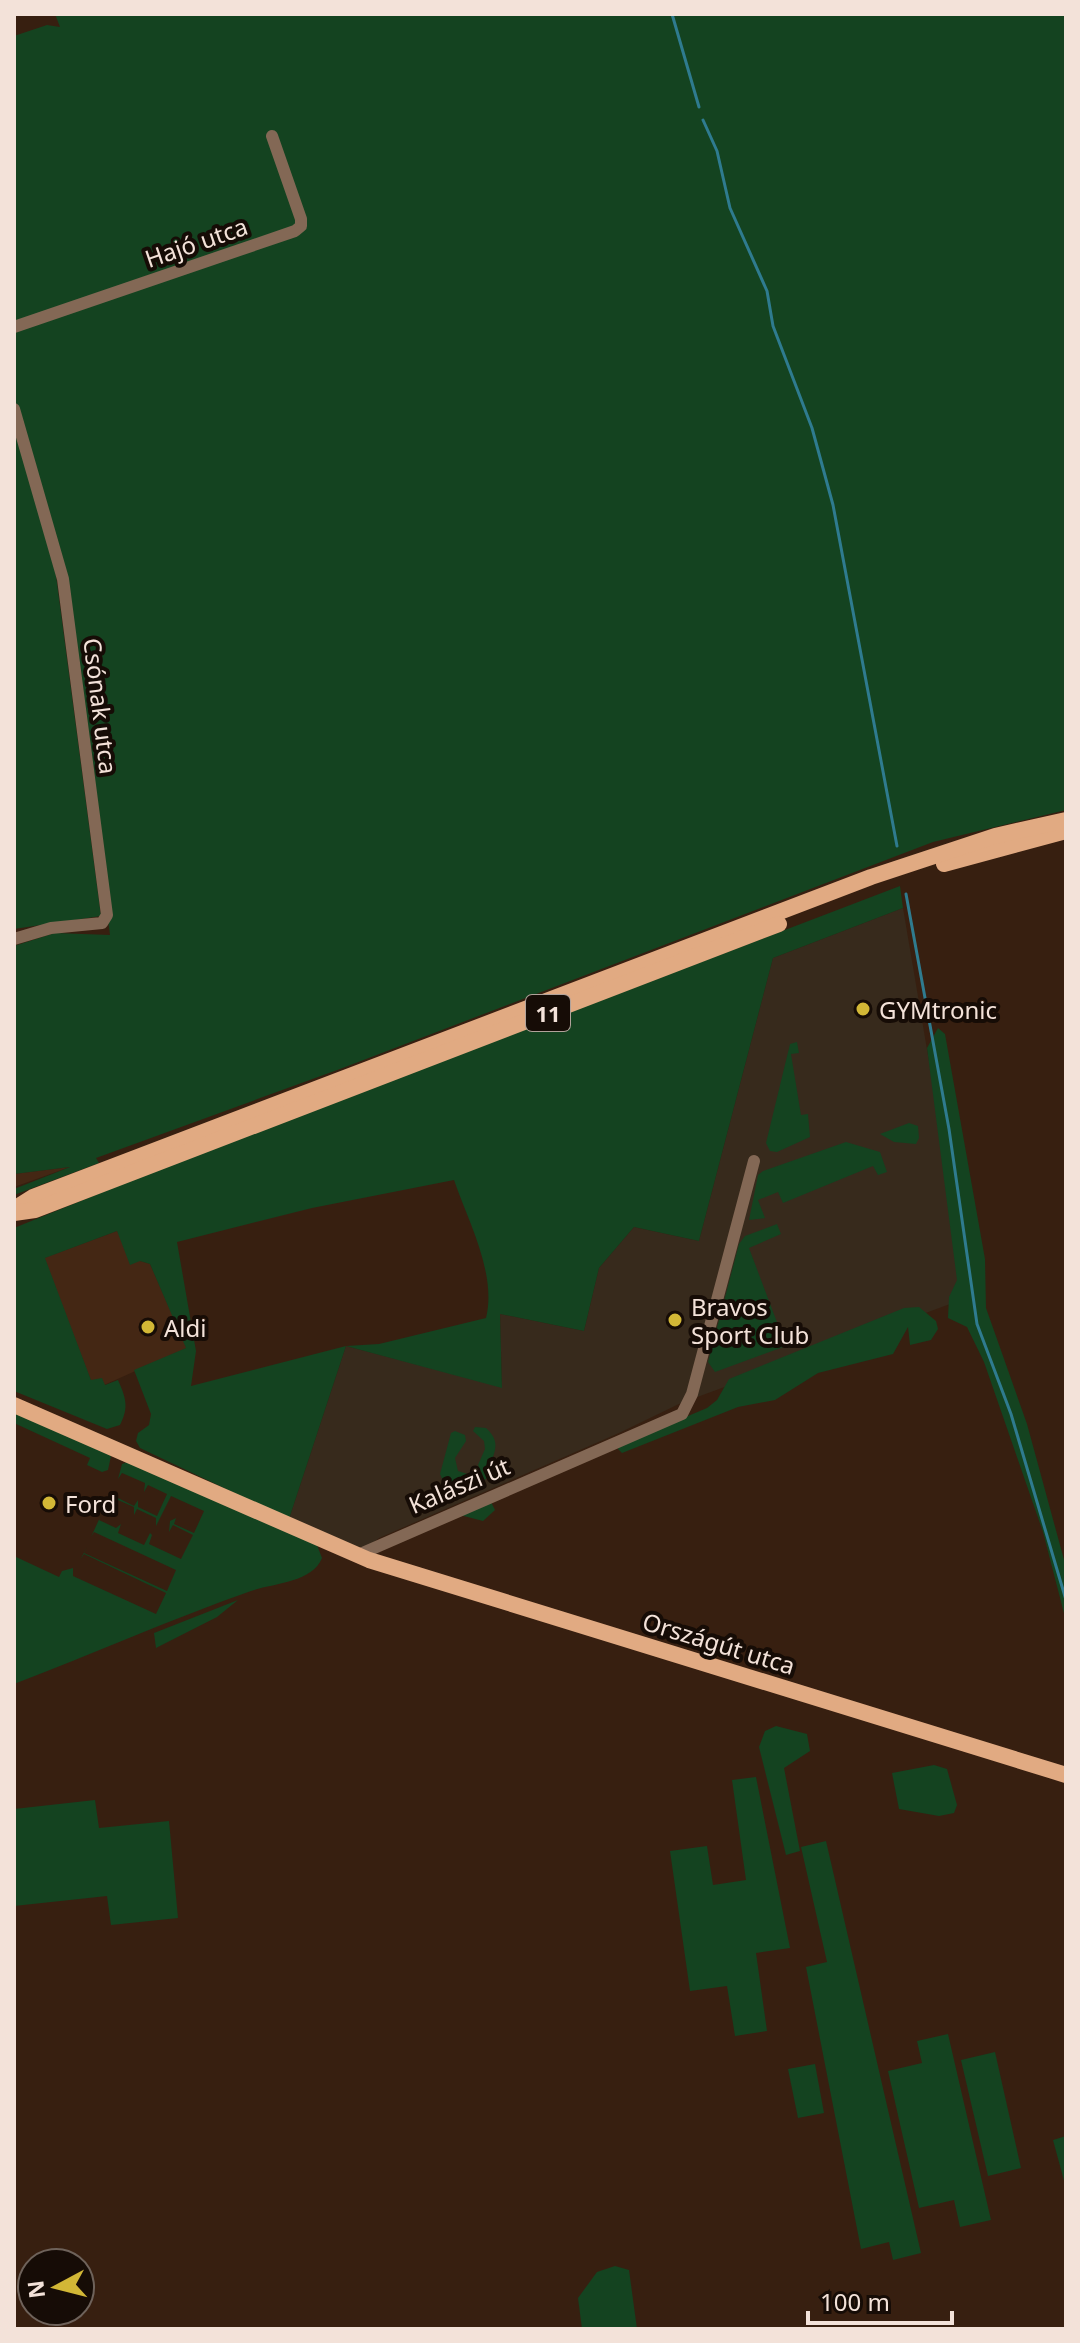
<svg xmlns="http://www.w3.org/2000/svg" width="1080" height="2343" font-family="'Noto Sans',sans-serif">
<style>
.built{fill:#442714}
.industrial{fill:#372a1c}
.green{fill:#144320;fill-rule:evenodd}
.lines{fill:none;stroke-linecap:round;stroke-linejoin:round}
.stream{stroke:#2f7b8f;stroke-width:3}
.minor{stroke:#836855;stroke-width:12}
.major{stroke:#e1aa82;stroke-width:16}
.poi-dot{fill:#d2b736;stroke:#160c06;stroke-width:3}
.labels{text-anchor:middle;dominant-baseline:central;stroke-width:8;stroke-linejoin:round;paint-order:stroke}
.shield{fill:#160c06;stroke:#b1a29a;stroke-width:2}
.shield-label{font-size:22px;font-weight:bold;fill:#f3e2d9}
.street-label{font-size:24px;fill:#f3e2d9;stroke:#160c06}
.poi-label{font-size:24px;fill:#f3e2d9;stroke:#160c06;text-anchor:start}
</style>
<rect width="100%" height="100%" fill="#371f10"/>
<!-- built -->
<g class="built">
<polygon points="70,1167 14,1187 14,1174"/>
<polygon points="117,1231 140,1261 150,1264 187,1348 104,1385 98,1380 91,1381 44,1258"/>
</g>
<!-- industrial -->
<polygon class="industrial" points="903,908 969,1297 681,1403 619,1433 379,1538 366,1548 345,1544 289,1519 346,1346 502,1387 500,1314 584,1331 599,1268 634,1227 699,1241 773,958"/>
<!-- green -->
<g class="green">
<polygon points="55,14 1066,14 1066,810 933,842 340,1069 96,1158 99,1163 14,1195 14,1189 70,1167 14,1174 14,946 55,933 110,935 64,574 14,399 14,36 47,25 60,27"/>
<polygon points="14,419 55,568 101,916 14,929"/>
<path d="M900,886L903,908L773,958L699,1241L634,1227L599,1268L584,1331L500,1314L502,1388L346,1346L289,1519L140,1448L136,1441L138,1433L149,1425L151,1414L134,1370L186,1348L150,1264L140,1261L130,1265L117,1231L45,1258L91,1380L102,1378L105,1385L118,1380C126,1398 129,1407 120,1425L107,1429L14,1391V1228L172,1164ZM454,1180C468,1221 497,1274 486,1318L379,1344L346,1346L191,1386L196,1351L177,1242L312,1208Z"/>
<polygon points="938,1028 945,1034 985,1259 986,1308 1027,1424 1066,1567 1066,1621 1043,1532 984,1362 967,1327 948,1318 949,1297 957,1280 927,1048"/>
<polygon points="797,1042 799,1053 791,1054 801,1115 808,1114 810,1137 777,1152 770,1151 766,1143 790,1044"/>
<polygon points="909,1123 918,1126 919,1138 916,1144 894,1142 880,1134"/>
<polygon points="846,1142 880,1152 887,1172 878,1175 873,1166 783,1203 778,1192 758,1200 765,1218 749,1220 758,1175 763,1171"/>
<polygon points="777,1224 781,1234 749,1248 786,1346 715,1372 708,1362 739,1244 745,1236"/>
<polygon points="919,1307 936,1321 938,1329 931,1340 910,1345 908,1327 893,1354 818,1373 775,1400 738,1407 622,1453 618,1449 619,1445 707,1408 717,1400 729,1379 904,1308"/>
<polygon points="14,1411 111,1456 108,1470 102,1472 87,1465 90,1458 14,1423"/>
<path d="M475,1427L486,1428C506,1446 488,1457 489,1477L484,1480L478,1465L485,1449L484,1441L473,1431Z"/>
<polygon points="455,1431 465,1435 466,1441 455,1458 458,1471 474,1476 475,1483 459,1494 448,1492 440,1474 451,1433"/>
<path d="M130,1461L317,1545L322,1558C312,1583 273,1583 251,1591C171,1619 93,1654 14,1684V1556L59,1577L62,1571L73,1568V1576L156,1614L166,1593L84,1554L80,1560L87,1547L84,1553L167,1591L176,1570L94,1532L91,1537L102,1513L99,1520L116,1528L121,1524L118,1533L144,1545L150,1533L152,1535L149,1544L181,1559L193,1535L173,1525L169,1532L170,1521L176,1518L174,1524L194,1533L204,1511L171,1496L156,1526V1518L137,1509L134,1515V1507L111,1497L106,1502L110,1494L134,1506L138,1500V1507L157,1516L167,1494L148,1485L144,1492L145,1483L122,1473L118,1479L122,1464Z"/>
<polygon points="491,1502 495,1510 483,1521 460,1515"/>
<polygon points="238,1600 217,1617 156,1648 154,1633"/>
<polygon points="776,1726 807,1734 810,1751 784,1768 800,1851 786,1855 759,1747 765,1731"/>
<polygon points="934,1765 947,1769 957,1805 954,1813 939,1816 899,1809 892,1773"/>
<polygon points="756,1777 790,1948 756,1953 767,2031 735,2036 727,1986 690,1991 670,1851 707,1846 713,1885 746,1880 732,1780"/>
<polygon points="95,1800 99,1828 169,1821 178,1918 111,1925 107,1896 14,1906 14,1809"/>
<polygon points="826,1841 921,2253 893,2260 889,2242 861,2249 806,1967 827,1962 801,1847"/>
<polygon points="948,2034 991,2220 960,2227 954,2200 919,2208 888,2071 922,2063 917,2041"/>
<polygon points="995,2052 1021,2168 988,2176 961,2060"/>
<polygon points="815,2064 824,2113 798,2118 788,2069"/>
<polygon points="1066,2136 1066,2188 1053,2140"/>
<polygon points="615,2266 629,2270 637,2329 582,2329 578,2298 597,2272"/>
</g>
<g class="lines">
<!-- stream -->
<g class="stream">
<polyline points="672,14 699,107"/>
<polyline points="703,120 717,151 730,208 767,291 773,326 812,428 833,505 897,846"/>
<polyline points="906,894 949,1129 977,1324 1011,1414 1066,1600"/>
</g>
<!-- minor -->
<g class="minor">
<polyline points="14,327 295,231 301,226 301,219 272,136"/>
<polyline points="14,409 63,579 107,915 102,923 51,928 14,939"/>
<polyline points="358,1555 682,1414 692,1394 754,1161"/>
</g>
<!-- major -->
<g class="major">
<polyline points="944,864 1066,831"/>
<polyline points="14,1209 33,1197 871,877 995,836 1066,820"/>
<polyline points="14,1213 35,1210 779,924"/>
<polyline points="14,1405 369,1560 1066,1775"/>
</g>
</g>
<!-- markers -->
<g class="poi-dot">
<circle cx="863" cy="1009" r="8"/>
<circle cx="675" cy="1320" r="8"/>
<circle cx="148" cy="1327" r="8"/>
<circle cx="49" cy="1503" r="8"/>
</g>
<g class="labels">
<!-- shield labels -->
<rect class="shield" x="526" y="995" width="44" height="36" rx="6"/>
<g class="shield-label">
<text x="548" y="1013">11</text>
</g>
<!-- street labels -->
<g class="street-label">
<text transform="translate(196 242) rotate(-19)">Hajó utca</text>
<text transform="translate(101 706) rotate(83)">Csónak utca</text>
<text transform="translate(459 1485) rotate(-23)">Kalászi út</text>
<text transform="translate(719 1643) rotate(17)">Országút utca</text>
</g>
<!-- poi labels -->
<g class="poi-label">
<text x="879" y="1009">GYMtronic</text>
<text x="691" y="1306">Bravos<tspan x="691" dy="28">Sport Club</tspan></text>
<text x="164" y="1327">Aldi</text>
<text x="65" y="1503">Ford</text>
</g>
</g>
<!-- border -->
<rect width="1080" height="2343" fill="none" stroke="#f3e2d9" stroke-width="32"/>
<!-- north arrow -->
<g transform="translate(56 2287) rotate(263)"><circle r="38" fill="#160c06" stroke="#6e625a" stroke-width="2"/>
<path d="M0-6L14 30L0 20L-14 30Z" fill="#d2b736"/>
<text y="-12" font-size="22" font-weight="bold" text-anchor="middle" fill="#f3e2d9">N</text>
</g>
<!-- scale -->
<path d="M808 2311v12h144v-12" fill="none" stroke="#f3e2d9" stroke-width="4"/>
<text x="820" y="2311" font-size="24" fill="#f3e2d9" stroke="#160c06" stroke-width="6" paint-order="stroke">100 m</text>
</svg>
